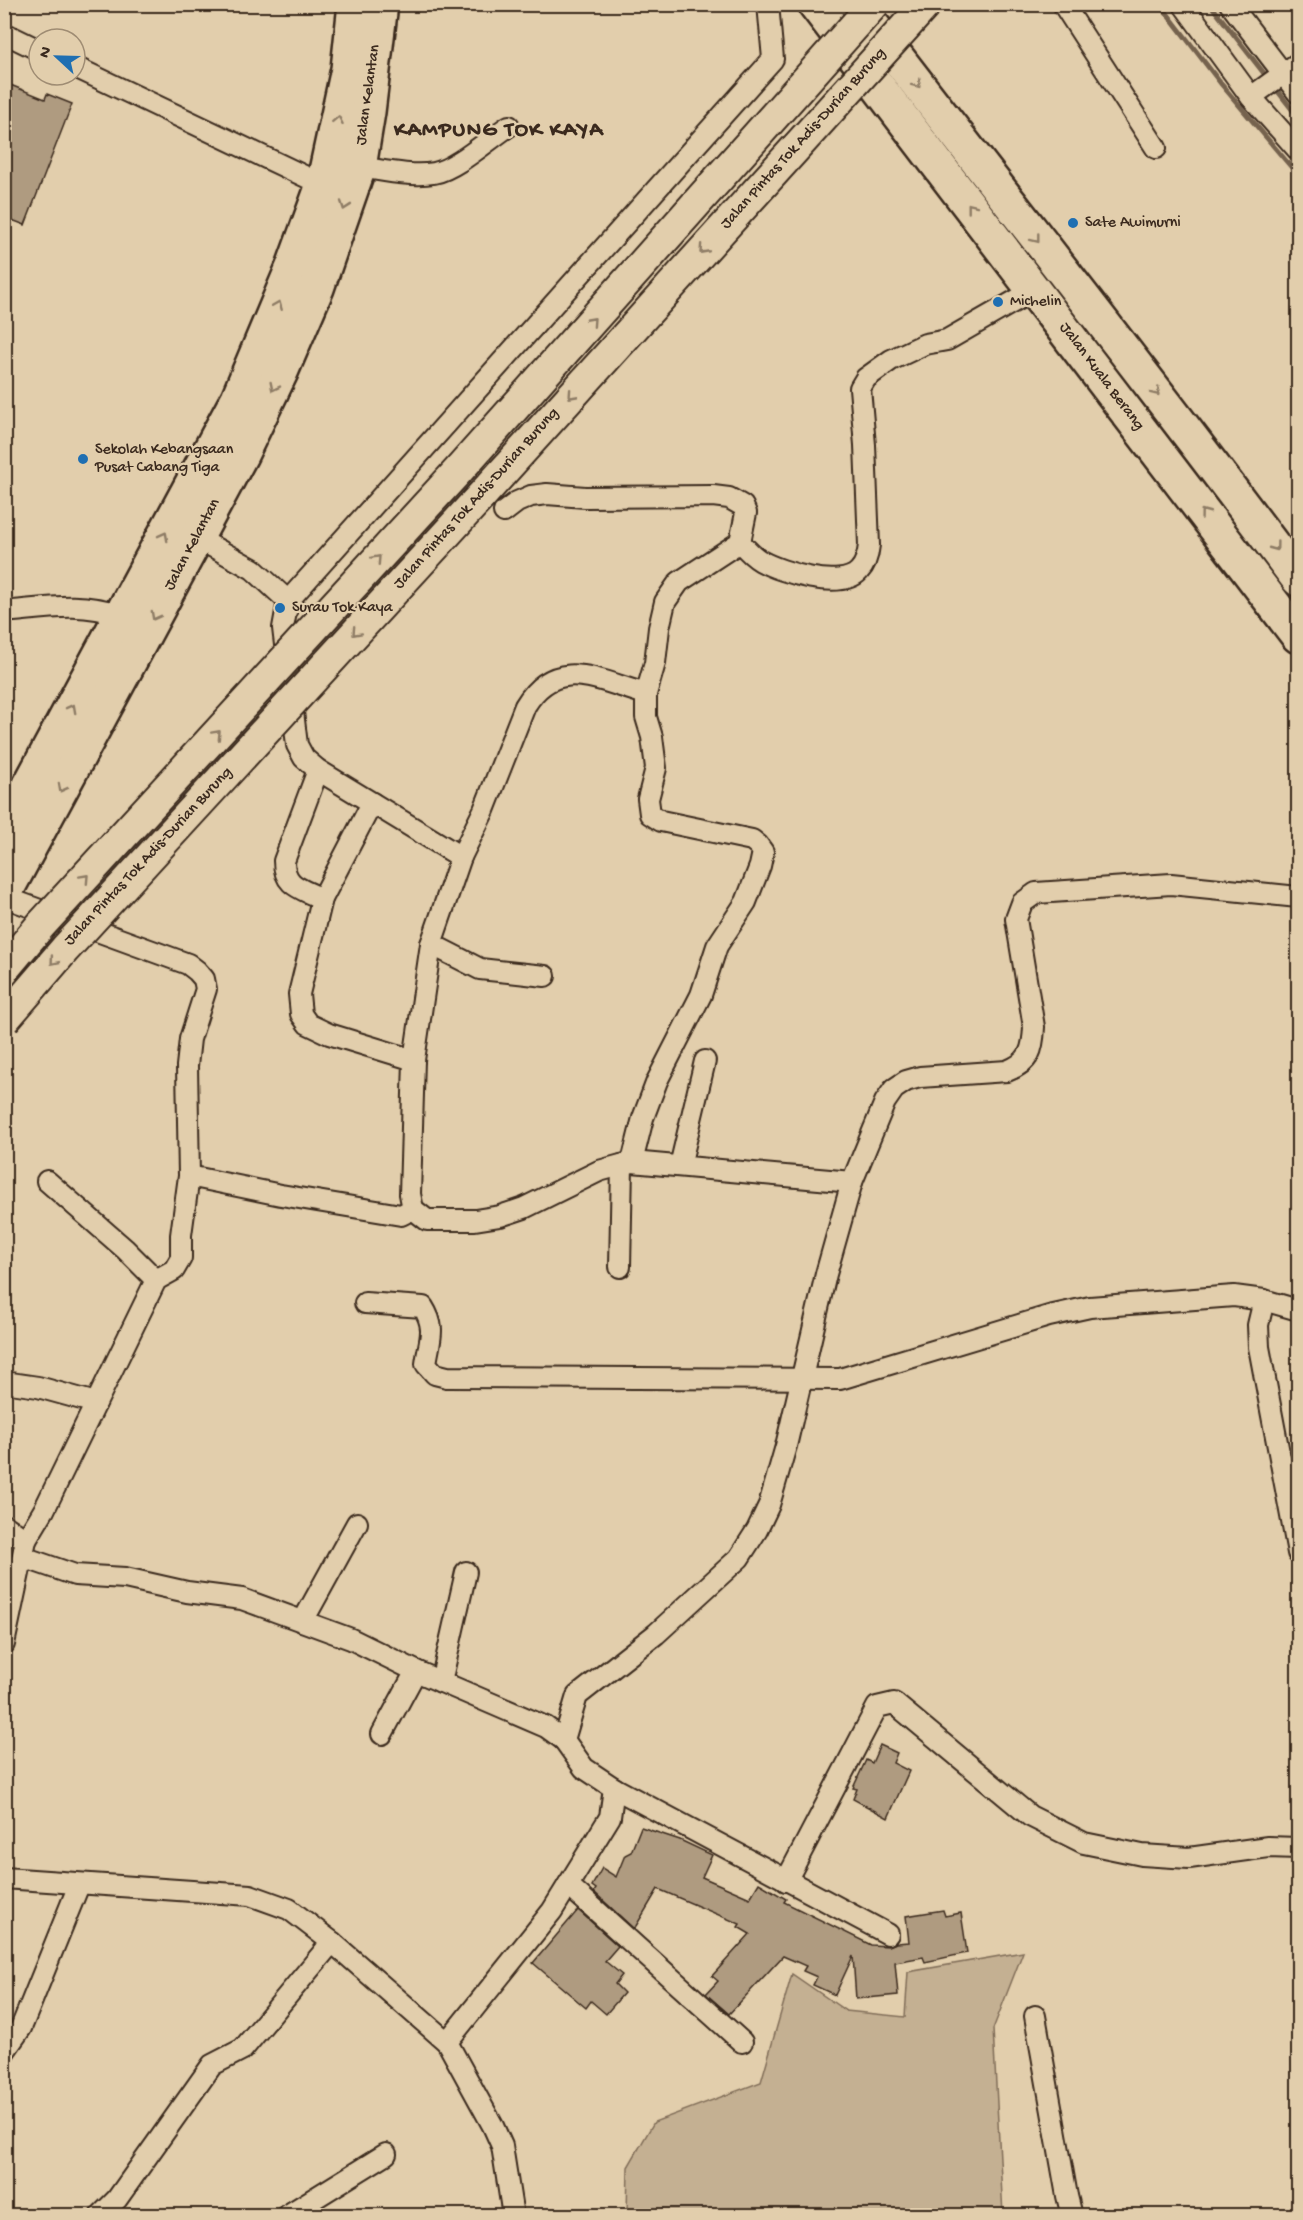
<svg xmlns="http://www.w3.org/2000/svg" width="1303" height="2220" font-family="'Gochi Hand',sans-serif">
<style>
.green{fill:#c4b092;stroke:#806d58;stroke-width:1.5}
.lines{fill:none;stroke-linecap:round;stroke-linejoin:round}
.stream{stroke:#74624e;stroke-width:5}
.building{fill:#af9b80;stroke:#3b2a1e;stroke-width:1.5}
.street-casing{stroke:#3b2a1e;stroke-width:24}
.highway-casing{stroke:#3b2a1e;stroke-width:38}
.street{stroke:#e2ceac;stroke-width:20}
.highway{stroke:#e2ceac;stroke-width:33}
.primary-bridge-casing{stroke:#3b2a1e;stroke-width:34;stroke-linecap:butt}
.primary-bridge{stroke:#e2ceac;stroke-width:30}
.oneway{stroke:#8e7c65}
.poi-dot{fill:#1f6fb2;stroke:#e2ceac;stroke-width:2}
.labels{text-anchor:middle;dominant-baseline:central;stroke-width:4.5;stroke-linejoin:round;paint-order:stroke}
.street-label{font-size:16px;fill:#3b2a1e;stroke:#e2ceac}
.poi-label{font-size:16px;fill:#3b2a1e;stroke:#e2ceac;text-anchor:start}
.district-label{font-size:22px;font-weight:bold;letter-spacing:1.5px;fill:#3b2a1e;stroke:#e2ceac}
</style>
<rect width="100%" height="100%" fill="#e2ceac"/>
<filter id="ink" filterUnits="userSpaceOnUse"><feTurbulence type="fractalNoise" baseFrequency=".0167" numOctaves="2"/><feDisplacementMap in="SourceGraphic" scale="12" xChannelSelector="R" yChannelSelector="G"/><feConvolveMatrix kernelMatrix="1 2 1 2 8 2 1 2 1" color-interpolation-filters="sRGB"/></filter>
<g filter="url(#ink)">
<!-- green -->
<polygon class="green" points="1023,1952 993,2029 1003,2215 627,2215 628,2167 654,2122 761,2082 792,1974 846,2011 905,2017 908,1972"/>
<g class="lines">
<!-- stream -->
<g class="stream">
<polyline points="1160,4 1222,85 1298,175"/>
<polyline points="1210,4 1298,117"/>
</g>
</g>
<!-- building -->
<g class="building">
<polygon points="8,84 45,99 47,94 72,104 25,225 4,217 4,91"/>
<polygon points="880,1745 897,1753 893,1763 909,1771 888,1818 853,1799 857,1789 853,1788 866,1760 872,1763"/>
<polygon points="641,1827 680,1840 712,1855 702,1877 750,1898 759,1883 786,1899 784,1902 871,1945 889,1946 896,1943 909,1942 906,1916 943,1910 945,1916 961,1913 967,1953 925,1962 923,1957 895,1962 898,1995 856,1999 853,1956 835,1995 813,1985 817,1977 803,1971 806,1966 783,1956 729,2014 706,1994 718,1981 712,1976 750,1934 738,1927 740,1924 658,1889 636,1926 633,1928 594,1892 596,1889 592,1886 602,1868 616,1877 625,1855 631,1852"/>
<polygon points="578,1910 618,1946 605,1961 622,1975 615,1984 624,1993 606,2014 591,2001 586,2008 533,1963"/>
</g>
<g class="lines">
<!-- street casing -->
<g class="street-casing">
<g id="street">
<polyline points="1063,4 1156,148"/>
<polyline points="1183,4 1251,97 1298,150"/>
<polyline points="1230,4 1298,93"/>
<polyline points="4,33 39,50"/>
<polyline points="75,67 323,185"/>
<polyline points="1251,97 1298,63"/>
<path d="M359,167C382,170 410,177 434,173C456,169 489,139 509,126"/>
<polyline points="504,512 517,502 531,496 547,494 585,497 713,496 729,498 743,506 746,513 740,542 679,582 665,602 659,628 655,663 646,694 646,717 652,737 656,768 648,799 650,814 661,821 752,840 758,845 763,852 760,866 746,902 717,946 701,995 657,1081 643,1118 632,1162"/>
<polyline points="197,538 253,569 288,601 283,628 297,745 304,758 318,770 461,857 431,944 414,1060 410,1194 413,1209 427,1220 475,1220 500,1216 524,1208 599,1171 632,1162 852,1182"/>
<path d="M740,542C746,549 752,556 761,561C781,572 841,591 859,571C866,564 868,555 869,545L865,445L860,388L866,378L891,360L925,344L947,340L1034,290"/>
<polyline points="288,601 773,59 768,4"/>
<path d="M4,612C49,608 78,601 122,615"/>
<path d="M318,770L284,861C284,887 301,888 322,899"/>
<polyline points="372,803 322,899 299,994 301,1014 308,1024 329,1034 414,1060"/>
<path d="M461,857L484,810L525,706C556,654 599,681 646,694"/>
<polyline points="4,897 188,964 197,971 204,979 206,989 190,1039 187,1066 189,1176 181,1235 181,1258 174,1270 156,1280 44,1510 26,1540"/>
<polyline points="431,944 480,969 545,976"/>
<polyline points="680,1166 705,1061"/>
<polyline points="189,1176 281,1195 401,1215 413,1209"/>
<polyline points="47,1181 125,1249 156,1280"/>
<polyline points="620,1267 622,1165"/>
<polyline points="1264,1300 1258,1325 1259,1347 1298,1553"/>
<path d="M365,1303L423,1307C437,1329 429,1340 426,1364L435,1374L447,1377L840,1379L1049,1316L1090,1307L1234,1296L1264,1300L1298,1310"/>
<polyline points="4,1382 38,1387 96,1403"/>
<polyline points="4,1525 26,1540 4,1644"/>
<polyline points="23,1557 75,1575 125,1578 187,1592 242,1599 351,1639 416,1671 546,1727 564,1740"/>
<polyline points="303,1621 357,1523"/>
<polyline points="441,1682 466,1572"/>
<polyline points="382,1734 416,1671"/>
<polyline points="4,1878 250,1895 289,1909 332,1942 447,2042 493,2126 502,2146 513,2216"/>
<polyline points="786,1881 877,1707 894,1703 1030,1816 1084,1843 1142,1855 1189,1858 1268,1847 1298,1848"/>
<polyline points="568,1885 742,2042"/>
<path d="M888,1934L614,1788L584,1768L564,1740L577,1696L656,1634L739,1558L757,1530L769,1505L786,1446L826,1274L852,1182L885,1102L894,1089L906,1081L920,1077L1007,1071C1030,1062 1033,1050 1034,1027L1016,919L1022,903L1036,893L1171,884L1298,897"/>
<polyline points="1035,2016 1067,2196 1072,2216"/>
<polyline points="447,2042 552,1911 610,1817 614,1788"/>
<polyline points="4,2052 21,2028 79,1885"/>
<polyline points="100,2216 117,2199 212,2065 243,2049 332,1942"/>
<polyline points="286,2216 386,2154"/>
</g>
</g>
<!-- highway casing -->
<g class="highway-casing">
<g id="highway">
<polyline points="815,4 1298,636"/>
<path d="M856,4C1003,196 1154,385 1298,579"/>
<polyline points="4,833 238,398 293,267 323,185 348,69 355,4"/>
<polyline points="4,895 241,455 281,372 317,288 359,167 368,112 381,4"/>
</g>
</g>
<!-- street -->
<use href="#street" class="street"/>
<!-- highway -->
<use href="#highway" class="highway"/>
<!-- primary-bridge casing -->
<g class="primary-bridge-casing">
<g id="primary-bridge">
<polyline points="4,969 41,925 458,471 874,4"/>
<polyline points="4,1020 65,949 483,494 926,4"/>
</g>
</g>
<!-- primary-bridge -->
<use href="#primary-bridge" class="primary-bridge"/>
</g>
<!-- one-way arrows -->
<defs><path id="oneway-chevron" d="M-2-3.5L2.5 0L-2 3.5" fill="none" stroke-width="1.6" stroke-linecap="round" stroke-linejoin="round" transform="scale(1.5)"/></defs>
<g class="oneway">
<use href="#oneway-chevron" transform="translate(917 84) rotate(52)"/>
<use href="#oneway-chevron" transform="translate(338 120) rotate(-79)"/>
<use href="#oneway-chevron" transform="translate(345 206) rotate(109)"/>
<use href="#oneway-chevron" transform="translate(971 207) rotate(-128)"/>
<use href="#oneway-chevron" transform="translate(1036 239) rotate(52)"/>
<use href="#oneway-chevron" transform="translate(703 250) rotate(132)"/>
<use href="#oneway-chevron" transform="translate(278 305) rotate(-68)"/>
<use href="#oneway-chevron" transform="translate(592 321) rotate(-48)"/>
<use href="#oneway-chevron" transform="translate(274 387) rotate(116)"/>
<use href="#oneway-chevron" transform="translate(1156 392) rotate(52)"/>
<use href="#oneway-chevron" transform="translate(572 395) rotate(132)"/>
<use href="#oneway-chevron" transform="translate(1204 513) rotate(-127)"/>
<use href="#oneway-chevron" transform="translate(164 536) rotate(-62)"/>
<use href="#oneway-chevron" transform="translate(1275 547) rotate(53)"/>
<use href="#oneway-chevron" transform="translate(377 559) rotate(-47)"/>
<use href="#oneway-chevron" transform="translate(155 616) rotate(118)"/>
<use href="#oneway-chevron" transform="translate(356 632) rotate(133)"/>
<use href="#oneway-chevron" transform="translate(72 708) rotate(-62)"/>
<use href="#oneway-chevron" transform="translate(217 734) rotate(-47)"/>
<use href="#oneway-chevron" transform="translate(62 788) rotate(118)"/>
<use href="#oneway-chevron" transform="translate(85 878) rotate(-47)"/>
<use href="#oneway-chevron" transform="translate(54 961) rotate(130)"/>
</g>
</g>
<!-- markers -->
<g class="poi-dot">
<circle cx="1073" cy="223" r="6"/>
<circle cx="998" cy="302" r="6"/>
<circle cx="83" cy="459" r="6"/>
<circle cx="280" cy="608" r="6"/>
</g>
<g class="labels">
<!-- street labels -->
<g class="street-label">
<text transform="translate(369 95) rotate(-82)">Jalan Kelantan</text>
<text transform="translate(804 139) rotate(-48)">Jalan Pintas Tok Adis-Durian Burung</text>
<text transform="translate(1101 377) rotate(53)">Jalan Kuala Berang</text>
<text transform="translate(477 499) rotate(-48)">Jalan Pintas Tok Adis-Durian Burung</text>
<text transform="translate(193 545) rotate(-62)">Jalan Kelantan</text>
<text transform="translate(149 857) rotate(-47)">Jalan Pintas Tok Adis-Durian Burung</text>
</g>
<!-- poi labels -->
<g class="poi-label">
<text x="1085" y="223">Sate Awimurni</text>
<text x="1010" y="302">Michelin</text>
<text x="95" y="450">Sekolah Kebangsaan<tspan x="95" dy="18">Pusat Cabang Tiga</tspan></text>
<text x="292" y="608">Surau Tok Kaya</text>
</g>
<!-- district labels -->
<g class="district-label">
<text x="499" y="131">KAMPUNG TOK KAYA</text>
</g>
</g>
<!-- margin -->
<rect width="1303" height="2220" fill="none" stroke="#e2ceac" stroke-width="24"/>
<rect x="12" y="12" width="1279" height="2196" fill="none" stroke="#3b2a1e" stroke-width="2" filter="url(#ink)"/>
<!-- north arrow -->
<g transform="translate(57 57) rotate(292)"><circle r="28" fill="#e2ceac" stroke="#9f8c73" stroke-width="1.5"/>
<path d="M0-4.5L10 22L0 15L-10 22Z" fill="#1f6fb2"/>
<text y="-9" font-size="16" font-weight="bold" text-anchor="middle" fill="#3b2a1e">N</text>
</g>
</svg>
